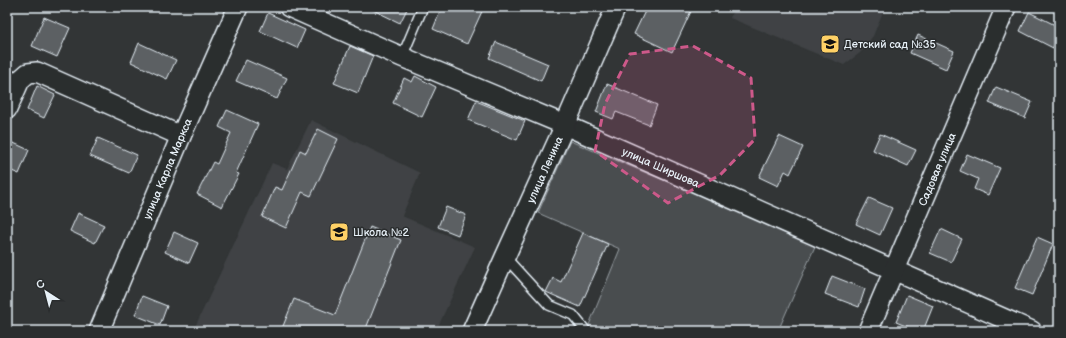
<svg xmlns="http://www.w3.org/2000/svg" width="1066" height="338" font-family="'Balsamiq Sans',sans-serif">
<style>
.built{fill:#3f4244}
.green{fill:#494d4f;stroke:#989fa4}
.building{fill:#5c6063;stroke:#e8f1f8}
.lines{fill:none;stroke-linecap:round;stroke-linejoin:round}
.service-casing{stroke:#e8f1f8;stroke-width:12}
.minor-casing{stroke:#e8f1f8;stroke-width:22}
.service{stroke:#2a2d2e;stroke-width:9}
.minor{stroke:#2a2d2e;stroke-width:19}
.marked{fill:#cd598a;fill-opacity:0.2;stroke:#cd598a;stroke-width:3;stroke-dasharray:8 5;stroke-linejoin:round}
.labels{text-anchor:middle;dominant-baseline:central;stroke-width:3;stroke-linejoin:round;paint-order:stroke}
.poi-label{font-size:11px;fill:#e8f1f8;stroke:#2a2d2e;text-anchor:start}
.street-label{font-size:11px;fill:#e8f1f8;stroke:#2a2d2e}
</style>
<rect width="100%" height="100%" fill="#323536"/>
<filter id="ink" filterUnits="userSpaceOnUse"><feTurbulence type="fractalNoise" baseFrequency=".025" numOctaves="2"/><feDisplacementMap in="SourceGraphic" scale="8" xChannelSelector="R" yChannelSelector="G"/><feConvolveMatrix kernelMatrix="1 2 1 2 8 2 1 2 1" color-interpolation-filters="sRGB"/></filter>
<g filter="url(#ink)">
<!-- built -->
<g class="built">
<polygon points="734,7 885,7 873,36 860,53 844,65 730,18"/>
<polygon points="311,120 420,173 402,216 475,247 436,331 193,331 272,163 287,169"/>
</g>
<!-- green -->
<polygon class="green" points="570,141 816,244 778,331 606,331 589,325 620,249 538,213"/>
<!-- building -->
<g class="building">
<polygon points="367,7 408,7 400,23"/>
<polygon points="442,7 484,7 467,44 433,29"/>
<polygon points="647,7 693,7 672,52 634,34"/>
<polygon points="1029,12 1059,27 1059,36 1053,48 1020,31"/>
<polygon points="268,13 305,30 297,48 260,31"/>
<polygon points="44,17 70,28 57,57 32,46"/>
<polygon points="918,35 954,51 946,69 910,53"/>
<polygon points="496,42 548,64 541,81 489,58"/>
<polygon points="139,43 176,60 167,79 131,62"/>
<polygon points="350,46 373,56 358,93 334,83"/>
<polygon points="246,60 287,78 277,99 236,81"/>
<polygon points="415,76 436,87 422,117 393,103 404,78 412,82"/>
<polygon points="607,84 657,105 649,125 616,112 613,119 596,112"/>
<polygon points="37,86 55,95 44,118 27,110"/>
<polygon points="996,87 1032,102 1025,118 989,103"/>
<polygon points="476,101 525,121 517,140 468,120"/>
<polygon points="227,110 258,124 236,173 239,174 222,207 197,194 213,162 217,164 231,133 219,127"/>
<polygon points="318,129 338,139 311,196 302,192 286,228 262,217 275,187 282,190 300,150 306,153"/>
<polygon points="880,134 916,150 908,166 873,150"/>
<polygon points="779,136 803,147 790,174 785,171 778,186 759,177"/>
<polygon points="98,138 137,155 129,173 90,156"/>
<polygon points="7,140 29,150 19,174 7,169"/>
<polygon points="967,154 1000,168 988,195 974,189 978,179 960,171"/>
<polygon points="869,198 892,208 880,235 856,224"/>
<polygon points="446,207 466,215 458,235 438,227"/>
<polygon points="78,213 104,225 95,243 70,231"/>
<polygon points="370,227 401,240 365,331 281,331 294,299 335,315"/>
<polygon points="941,229 962,239 951,262 930,253"/>
<polygon points="174,232 198,243 189,263 165,252"/>
<polygon points="583,233 608,244 580,307 546,292 553,278 561,282"/>
<polygon points="1037,237 1053,244 1032,295 1015,288"/>
<polygon points="832,276 865,289 859,307 825,294"/>
<polygon points="907,295 933,306 923,331 918,331 896,322"/>
<polygon points="142,296 167,306 160,325 135,315"/>
</g>
<g class="lines">
<!-- service casing -->
<g class="service-casing">
<g id="service">
<polyline points="402,57 423,7"/>
<polyline points="505,257 549,305 573,315 586,331"/>
</g>
</g>
<!-- minor casing -->
<g class="minor-casing">
<g id="minor">
<path id="s1" d="M289,7L402,57L565,125L1032,331"/>
<polyline points="7,109 20,80 28,73 37,72 181,136"/>
<path id="s2" d="M99,331L181,136L238,7"/>
<path id="s3" d="M472,331L505,257L565,125L616,7"/>
<path id="s4" d="M868,331L1006,7"/>
</g>
</g>
<!-- service -->
<use href="#service" class="service"/>
<!-- minor -->
<use href="#minor" class="minor"/>
</g>
</g>
<!-- marked area -->
<path class="marked" d="M693,46L751,78L755,139L720,175L668,203L595,151L605,104L630,54Z"/>
<!-- icons -->
<defs>
<g id="school-square" transform="scale(1)"><rect x="-9" y="-9" width="18" height="18" rx="4" fill="#ffd166" stroke="#2a2d2e"/><path d="M0-5L7-2L0 1L-7-2ZM-4 1L0 2.5L4 1V4Q0 6-4 4Z" fill="#111"/></g>
</defs>
<g fill-rule="evenodd">
<use href="#school-square" x="830" y="44"/>
<use href="#school-square" x="339" y="232"/>
</g>
<g class="labels">
<!-- poi labels -->
<g class="poi-label">
<text x="844" y="44">Детский сад №35</text>
<text x="353" y="232">Школа №2</text>
</g>
<!-- street labels -->
<g class="street-label">
<text stroke="none"><textPath href="#s1" startOffset="405">улица Ширшова</textPath></text>
<text stroke="none"><textPath href="#s2" startOffset="176">улица Карла Маркса</textPath></text>
<text stroke="none"><textPath href="#s3" startOffset="177">улица Ленина</textPath></text>
<text stroke="none"><textPath href="#s4" startOffset="176">Садовая улица</textPath></text>
</g>
</g>
<!-- margin -->
<rect width="1066" height="338" fill="none" stroke="#2a2d2e" stroke-width="24"/>
<rect x="12" y="12" width="1042" height="314" fill="none" stroke="#e8f1f8" stroke-width="1.5" filter="url(#ink)"/>
<!-- north arrow -->
<g transform="translate(46 292) rotate(324)" stroke="#2a2d2e" stroke-width="3" paint-order="stroke">
<path d="M0-3L7 15L0 10L-7 15Z" fill="#e8f1f8"/>
<text y="-6" font-size="11" font-weight="bold" text-anchor="middle" fill="#e8f1f8">С</text>
</g>
</svg>
